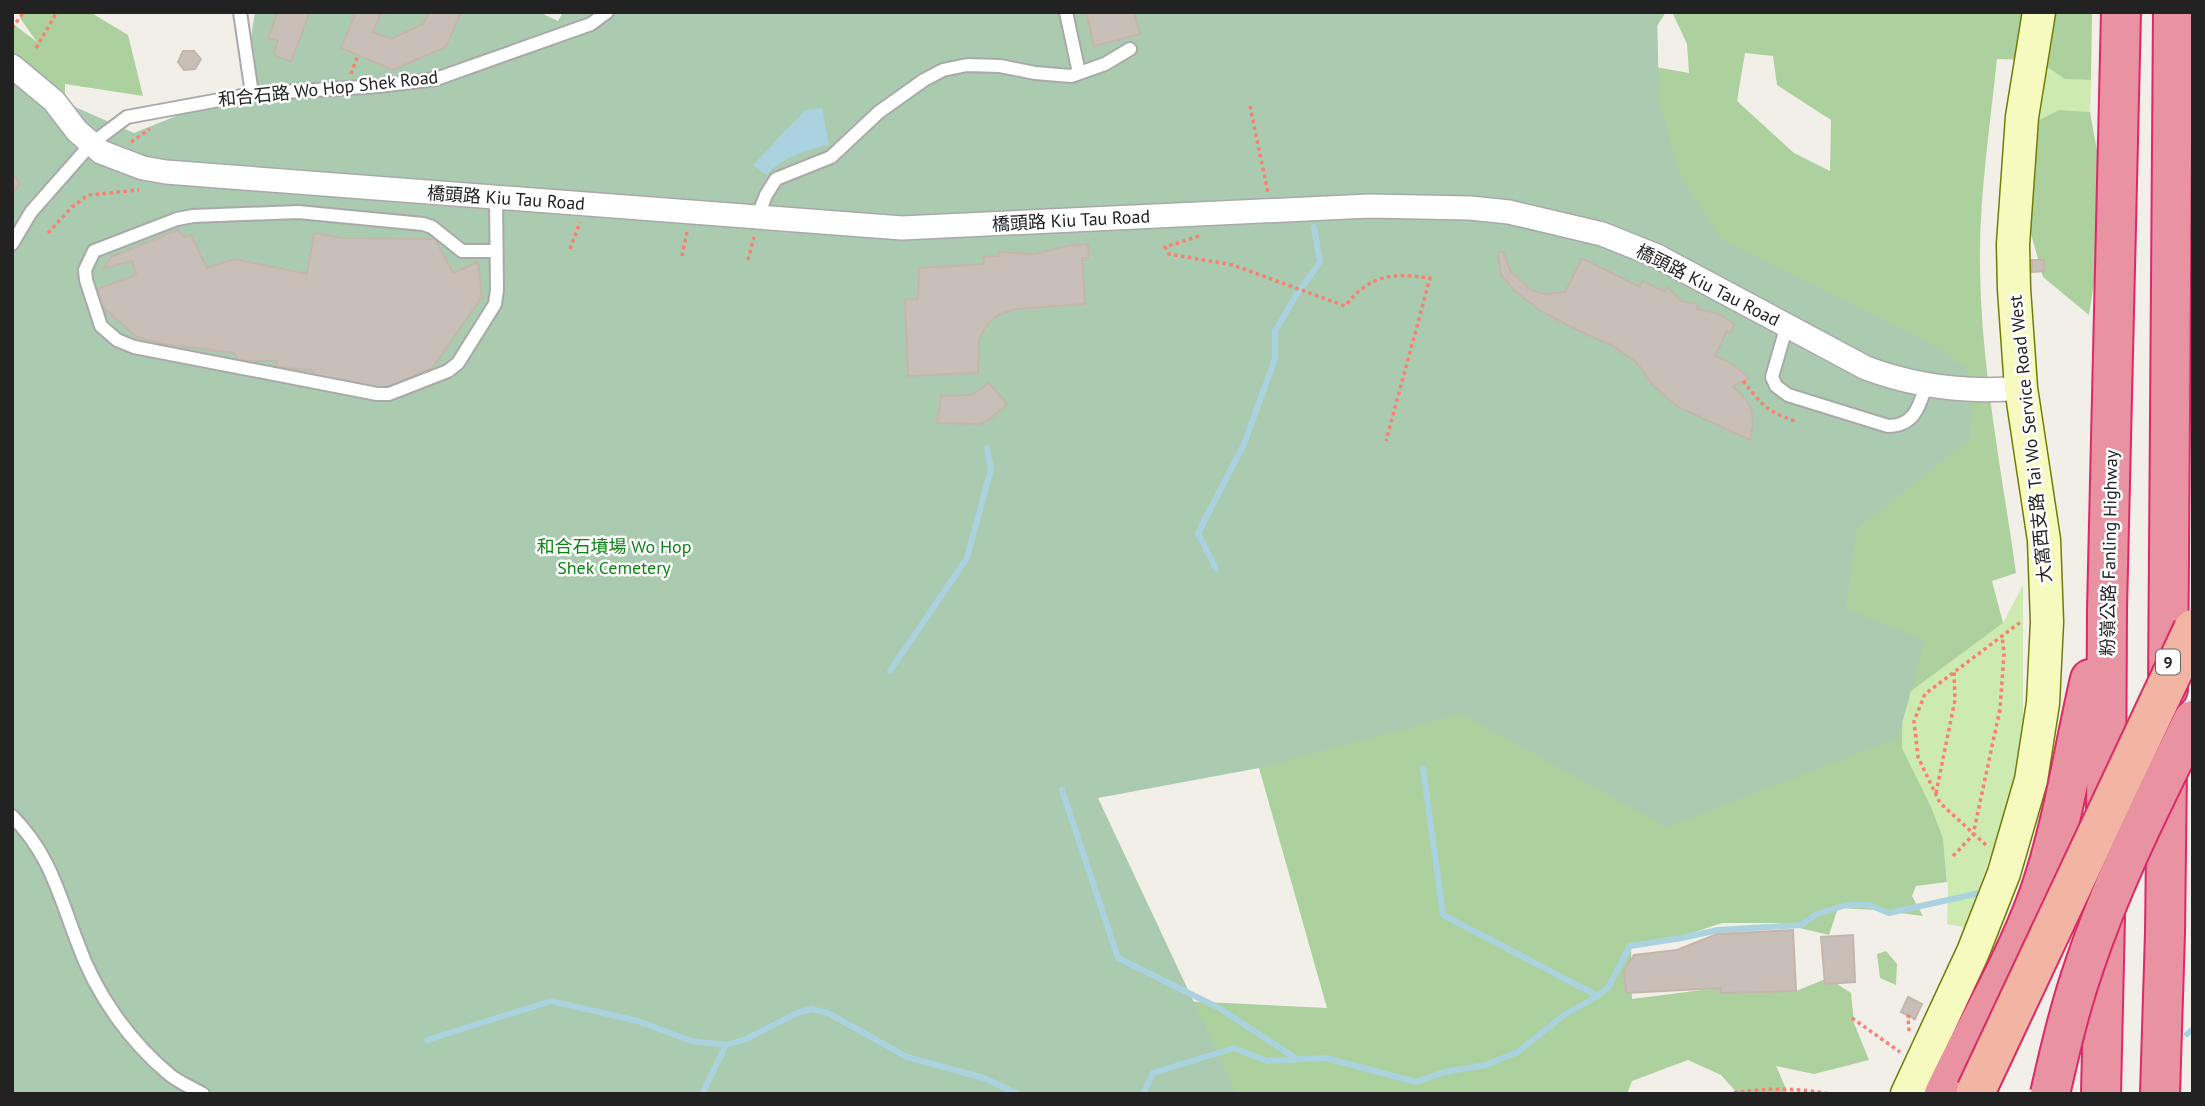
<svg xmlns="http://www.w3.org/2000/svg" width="2205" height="1106" font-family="'PT Sans','Noto Sans TC',sans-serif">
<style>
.grass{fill:#cdebb0}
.forest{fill:#add19e;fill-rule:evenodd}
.cemetery{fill:#aacbaf}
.water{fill:#aad3df}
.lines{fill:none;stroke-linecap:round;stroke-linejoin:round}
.stream{stroke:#aad3df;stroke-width:6}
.building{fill:#c7bfb8;stroke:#c4b6ab;stroke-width:2}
.service-casing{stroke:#a9a9a9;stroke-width:16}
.minor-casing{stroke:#a9a9a9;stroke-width:26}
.secondary-casing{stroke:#707d05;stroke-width:35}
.motorway-casing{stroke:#dc2a67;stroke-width:42}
.path{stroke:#fa8072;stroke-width:3.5;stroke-dasharray:3.5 3.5;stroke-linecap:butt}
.service{stroke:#fff;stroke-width:12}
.minor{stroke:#fff;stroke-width:23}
.secondary{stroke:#f7fabf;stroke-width:32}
.motorway{stroke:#e892a2;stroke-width:38}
.trunk-bridge-casing{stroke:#dc2a67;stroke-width:42;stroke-linecap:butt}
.motorway-bridge-casing{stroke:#dc2a67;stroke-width:42;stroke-linecap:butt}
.trunk-bridge{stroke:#f2b4a3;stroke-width:38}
.motorway-bridge{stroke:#e892a2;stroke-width:38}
.labels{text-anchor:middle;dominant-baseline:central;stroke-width:5;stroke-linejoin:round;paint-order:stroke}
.shield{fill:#fff;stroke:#646464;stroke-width:2}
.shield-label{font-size:16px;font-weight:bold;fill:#222}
.street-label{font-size:18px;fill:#222;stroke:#fff}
.park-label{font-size:18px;fill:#0c8416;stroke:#fff}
</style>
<rect width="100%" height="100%" fill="#f2efe9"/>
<!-- grass -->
<g class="grass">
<polygon points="2038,60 2068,79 2091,80 2090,112 2059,110 2035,122"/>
<polygon points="2023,585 2023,720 2009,807 1964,927 1947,924 1948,889 1943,838 1902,748 1903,696 2003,623"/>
</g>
<!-- forest -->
<g class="forest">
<polygon points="24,12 90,12 128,35 143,96 65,84 65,116 12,141 12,23 37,42 20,18"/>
<path d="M1382,12H1666L1633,63L1689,73L1687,44L1672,12H2092L2091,80L2065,79L2037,60L1997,59C1990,127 1979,197 1980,266C1981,369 2002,472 2016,573L1992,581L2003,623L1903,697L1902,748L1931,807L1943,838L1947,882L1916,886L1912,896L1923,916L1876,910L1838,908L1829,935L1778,923H1722L1683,936L1631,946L1632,999L1741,985L1796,991L1828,978L1851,993L1854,1023L1869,1060L1814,1074L1776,1066L1787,1091L1785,1094H1738L1721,1075L1688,1060L1632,1081L1627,1094H252L1081,996L1327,1008L1259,768L1842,334ZM1745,53L1773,56L1777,85L1831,120L1830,171L1794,153L1737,101Z"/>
<polygon points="2059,110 2090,112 2101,172 2100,245 2089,315 2043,277 2023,205 2035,122"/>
<polygon points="1886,951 1897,964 1896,985 1880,978 1877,954"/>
</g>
<!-- cemetery -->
<polygon class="cemetery" points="255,12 539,12 558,21 563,12 1657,12 1659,101 1681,177 1721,239 1929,342 1967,369 1972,405 1969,440 1857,529 1846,608 1925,641 1898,738 1667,827 1461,714 1259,768 1098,798 1237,1094 12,1094 12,79 134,133 243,89"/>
<!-- water -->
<path class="water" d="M822,108L829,144C806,152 782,156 767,175L753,165L805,110Z"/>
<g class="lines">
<!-- stream -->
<g class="stream">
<polyline points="1216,569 1198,533 1244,444 1275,359 1275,331 1297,294 1320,262 1314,227"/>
<polyline points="890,671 967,558 991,469 987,448"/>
<polyline points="1423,768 1443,915 1598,996"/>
<polyline points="1062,790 1118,958 1219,1008 1297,1059"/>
<polyline points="2187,1034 2193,1029"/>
<polyline points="427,1040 551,1001 638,1021 691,1041 726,1045 746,1039 797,1013 811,1009 828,1013 907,1057 984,1078 1018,1094"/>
<polyline points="702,1094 726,1045"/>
<polyline points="1143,1094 1153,1073 1234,1048 1267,1061 1326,1058 1416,1082 1444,1072 1486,1065 1518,1052 1564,1015 1598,996 1609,986 1630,946 1682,938 1718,930 1801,925 1817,914 1846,905 1869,905 1889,913 1984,892"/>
</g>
</g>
<!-- building -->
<g class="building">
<polygon points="278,12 310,12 291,62 276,56 274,52 278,41 268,38"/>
<polygon points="356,12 386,12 385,14 381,13 373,32 391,39 423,24 429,12 461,12 446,47 393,70 341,48"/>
<polygon points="1086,12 1134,12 1140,34 1094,46"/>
<polygon points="183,51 194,51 201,59 195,69 184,70 178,62"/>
<polygon points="12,176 16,177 19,184 14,192 12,192"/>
<polygon points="178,230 184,237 191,235 207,268 234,259 307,274 314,233 342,238 435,239 453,273 478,262 482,297 432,368 383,389 316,380 312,370 276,367 277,361 237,361 235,353 164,344 137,337 98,303 94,290 136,275 133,261 104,268 111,257"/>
<polygon points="1088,244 1089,258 1082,258 1085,304 1016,309 998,315 987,325 979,339 978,373 908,376 905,300 918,299 919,268 984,264 983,257 999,256 999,252 1035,254 1067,246"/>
<polygon points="1498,252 1503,252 1511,272 1531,290 1545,294 1565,292 1582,258 1640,287 1642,281 1665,292 1667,287 1681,301 1698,304 1697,309 1717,313 1735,324 1730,333 1727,331 1715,356 1731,363 1749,378 1733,386 1747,401 1752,411 1753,426 1750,440 1678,407 1654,386 1636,362 1611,345 1577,330 1541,311 1515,291 1501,275"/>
<polygon points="2032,260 2044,260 2044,271 2032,272"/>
<polygon points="989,383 1007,404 989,420 981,424 937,423 941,396 972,395"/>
<polygon points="1793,930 1796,991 1721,993 1721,988 1626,993 1624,970 1634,955 1677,950 1717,934"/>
<polygon points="1853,935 1855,982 1825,984 1821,937"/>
<polygon points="1908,997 1922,1004 1915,1019 1901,1012"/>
</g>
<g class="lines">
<!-- service casing -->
<g class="service-casing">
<g id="service">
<polyline points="240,12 252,94"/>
<polyline points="1066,12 1079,73"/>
<polyline points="496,197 497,290 495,304 458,363 448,371 389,394 377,394 134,347 117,340 101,326 86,280 85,270 94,251 177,219 193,216 298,212 423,224 432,227 462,251 496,251"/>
<polyline points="757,218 766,195 776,179 831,157 879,112 924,80 943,70 967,65 1000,66 1035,73 1071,76 1105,64 1130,49"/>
<polyline points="12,244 31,212 91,144 127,117 252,94 379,86 436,79 591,24 607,12"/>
<path d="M1787,325L1772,377L1776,386L1788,395L1888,426C1914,426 1919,407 1926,386"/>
<path d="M12,816C50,854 59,895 78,944C96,994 129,1041 170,1075C180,1083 193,1088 203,1094"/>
</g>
</g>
<!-- minor casing -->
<g class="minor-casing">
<path id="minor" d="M12,66L54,101L77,131L101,152L143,168L166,172L902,228L1369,206L1470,208L1509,212L1602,234L1657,256L1866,368C1917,387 1968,393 2021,388"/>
</g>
<!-- secondary casing -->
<g class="secondary-casing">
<polyline id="secondary" points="1907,1094 1973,952 2004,873 2031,780 2043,703 2047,622 2044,540 2021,388 2014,289 2013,244 2022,117 2039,12"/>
</g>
<!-- motorway casing -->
<g class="motorway-casing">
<g id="motorway">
<polyline points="2168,689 2173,12"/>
<polyline points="2106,818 2107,610 2121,12"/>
<path d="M1944,1094C1975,1028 2013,965 2038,897C2063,826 2073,752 2090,679"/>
<polyline points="2101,1094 2105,917"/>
<polyline points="2160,1094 2165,933 2167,767"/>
</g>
</g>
<!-- path -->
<g class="path">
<polyline points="12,28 24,12"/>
<polyline points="36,48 57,12"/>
<polyline points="351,74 358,55"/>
<polyline points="1250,106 1268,193"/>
<polyline points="131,142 150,129"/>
<polyline points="48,233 72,207 88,195 139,190"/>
<path d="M1199,236L1165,247L1169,254L1233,265L1345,306C1371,274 1391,273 1430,278L1386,441"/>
<polyline points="570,249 580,222"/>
<polyline points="682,256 687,232"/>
<polyline points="748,260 754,237"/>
<path d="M1743,381C1763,405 1764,410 1795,421"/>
<polyline points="1936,793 1955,700 1954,671"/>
<polyline points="1986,845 1940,803 1918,757 1914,721 1925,694 2022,621"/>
<polyline points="1953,856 1973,835 2000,709 2004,654 2002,635"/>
<polyline points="1852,1018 1900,1052"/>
<polyline points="1909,1031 1908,1016 1914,1019"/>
<path d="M1727,1094C1761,1088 1796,1087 1829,1094"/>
</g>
<!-- service -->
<use href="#service" class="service"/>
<!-- minor -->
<use href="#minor" class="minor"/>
<!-- secondary -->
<use href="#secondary" class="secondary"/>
<!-- motorway -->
<use href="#motorway" class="motorway"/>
<!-- trunk-bridge casing -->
<g class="trunk-bridge-casing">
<polyline id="trunk-bridge" points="1976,1091 2193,629"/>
</g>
<!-- motorway-bridge casing -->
<g class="motorway-bridge-casing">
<path id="motorway-bridge" d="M2050,1094C2060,1050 2070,1007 2085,964C2113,880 2154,800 2193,720"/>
</g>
<!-- trunk-bridge -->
<use href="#trunk-bridge" class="trunk-bridge"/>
<!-- motorway-bridge -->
<use href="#motorway-bridge" class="motorway-bridge"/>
</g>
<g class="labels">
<!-- shield labels -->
<rect class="shield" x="2156" y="649.5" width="24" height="25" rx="5"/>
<g class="shield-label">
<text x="2168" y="662">9</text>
</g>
<!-- street labels -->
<g class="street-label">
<text transform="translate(328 88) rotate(-6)">和合石路 Wo Hop Shek Road</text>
<text transform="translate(506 198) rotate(4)">橋頭路 Kiu Tau Road</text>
<text transform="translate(1071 220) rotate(-3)">橋頭路 Kiu Tau Road</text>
<text transform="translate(1708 285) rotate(27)">橋頭路 Kiu Tau Road</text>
<text transform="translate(2030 439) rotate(-96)">大窩西支路 Tai Wo Service Road West</text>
<text transform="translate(2109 553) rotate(-89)">粉嶺公路 Fanling Highway</text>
</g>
<!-- park labels -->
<g class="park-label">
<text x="614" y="546">和合石墳場 Wo Hop<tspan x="614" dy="21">Shek Cemetery</tspan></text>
</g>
</g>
<!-- border -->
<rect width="2205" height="1106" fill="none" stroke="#222222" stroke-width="28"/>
</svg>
